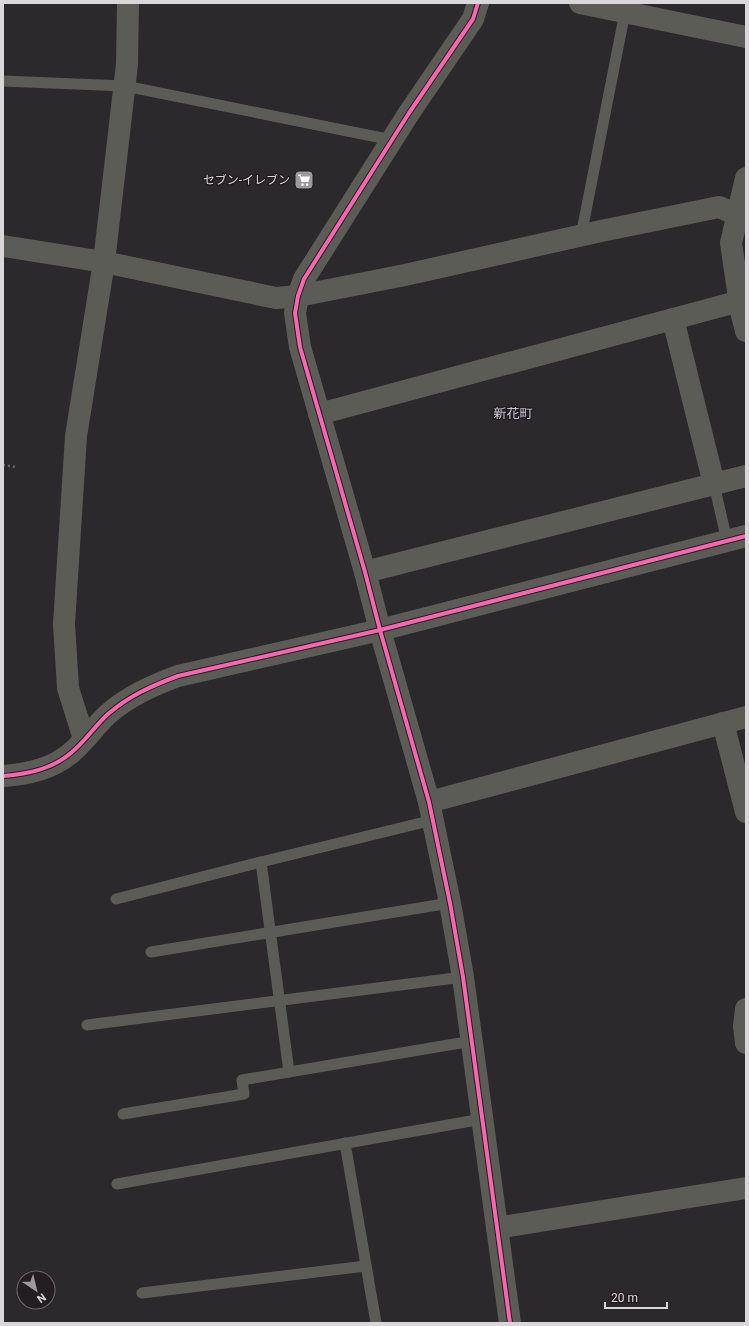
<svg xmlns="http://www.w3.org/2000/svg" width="749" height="1326" font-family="Roboto,'Noto Sans JP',sans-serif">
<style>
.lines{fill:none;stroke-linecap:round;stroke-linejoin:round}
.path{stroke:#636360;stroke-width:2.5;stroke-dasharray:2 3;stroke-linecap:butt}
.service{stroke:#5b5c55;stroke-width:11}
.minor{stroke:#5b5c55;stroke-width:22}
.tertiary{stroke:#5b5c55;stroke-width:22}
.cycleway-casing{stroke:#221e22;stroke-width:6}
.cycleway{stroke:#f766af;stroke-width:4}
.labels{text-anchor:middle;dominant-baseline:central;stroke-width:3;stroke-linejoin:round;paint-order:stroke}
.poi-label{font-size:12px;fill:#dad7da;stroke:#221e22;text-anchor:end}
.neighbourhood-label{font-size:13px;fill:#cac5ca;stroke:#221e22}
</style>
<rect width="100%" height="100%" fill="#2b292b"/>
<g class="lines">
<!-- path -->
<polyline class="path" points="3,465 17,467"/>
<!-- service -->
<g class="service">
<polyline points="3,81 125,86 392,140"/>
<polyline points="581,236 625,12"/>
<polyline points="714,484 727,541"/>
<polyline points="261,862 289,1072"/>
<polyline points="116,899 261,862 433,820"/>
<polyline points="151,952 450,903"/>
<polyline points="87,1025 463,977"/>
<polyline points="123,1114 244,1094 242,1080 472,1041"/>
<polyline points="345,1143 376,1323"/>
<polyline points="117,1184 482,1119"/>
<polyline points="142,1293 366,1266"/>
</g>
<!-- minor -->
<g class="minor">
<polyline points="580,3 746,37"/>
<polyline points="673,319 714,484"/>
<polyline points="319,414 740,301"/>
<polyline points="365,572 746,476"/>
<polyline points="723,723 746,812"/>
<polyline points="429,802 746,717"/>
<polyline points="746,1009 744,1026 746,1043"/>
<polyline points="497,1228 746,1188"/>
</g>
<!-- tertiary -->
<g class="tertiary">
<polyline points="478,3 473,19 409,113 304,279 298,296 295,313 300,347 365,572 380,630 429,802 450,903 463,977 510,1323"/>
<polyline points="746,178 731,243 741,311 746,331"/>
<polyline points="3,246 104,262 276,298 298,296 405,275 601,231 719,207 738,215"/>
<polyline points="84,739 68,688 64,624 76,436 104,262 127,64 128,3"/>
<path d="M3,776C28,774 53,769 72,752C85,741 95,726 108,714C129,696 151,686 178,676L380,630L746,536"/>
</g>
<!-- cycleway casing -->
<g class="cycleway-casing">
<g id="cycleway">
<polyline points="478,3 473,19 409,113 304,279 298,296 295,313 300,347 365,572 380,630 429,802 450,903 463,977 510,1323"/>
<path d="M3,776C28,774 53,769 72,752C85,741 95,726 108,714C129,696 151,686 178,676L380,630L746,536"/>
</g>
</g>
<!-- cycleway -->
<use href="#cycleway" class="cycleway"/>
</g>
<!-- icons -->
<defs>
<g id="supermarket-square" transform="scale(1)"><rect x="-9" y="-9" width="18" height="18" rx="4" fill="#9d9a9d" stroke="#221e22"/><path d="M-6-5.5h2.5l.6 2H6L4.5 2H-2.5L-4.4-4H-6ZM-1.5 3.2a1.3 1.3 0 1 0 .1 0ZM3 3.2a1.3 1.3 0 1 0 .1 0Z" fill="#fff"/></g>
</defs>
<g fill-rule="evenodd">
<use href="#supermarket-square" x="304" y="180"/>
</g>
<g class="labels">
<!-- poi labels -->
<g class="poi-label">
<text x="290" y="180">セブン-イレブン</text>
</g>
<!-- neighbourhood labels -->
<g class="neighbourhood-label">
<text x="513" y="413">新花町</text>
</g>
</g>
<!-- border -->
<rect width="749" height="1326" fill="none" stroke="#dad7da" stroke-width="8"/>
<!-- north arrow -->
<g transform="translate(36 1290) rotate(145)"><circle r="19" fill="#221e22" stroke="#6c686c"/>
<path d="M0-3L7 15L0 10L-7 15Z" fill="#9d9a9d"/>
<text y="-6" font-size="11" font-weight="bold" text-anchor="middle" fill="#dad7da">N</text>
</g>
<!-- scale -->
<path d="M605 1302v6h62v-6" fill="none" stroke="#dad7da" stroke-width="2"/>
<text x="611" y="1302" font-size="12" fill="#dad7da" stroke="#221e22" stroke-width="3" paint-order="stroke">20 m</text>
</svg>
